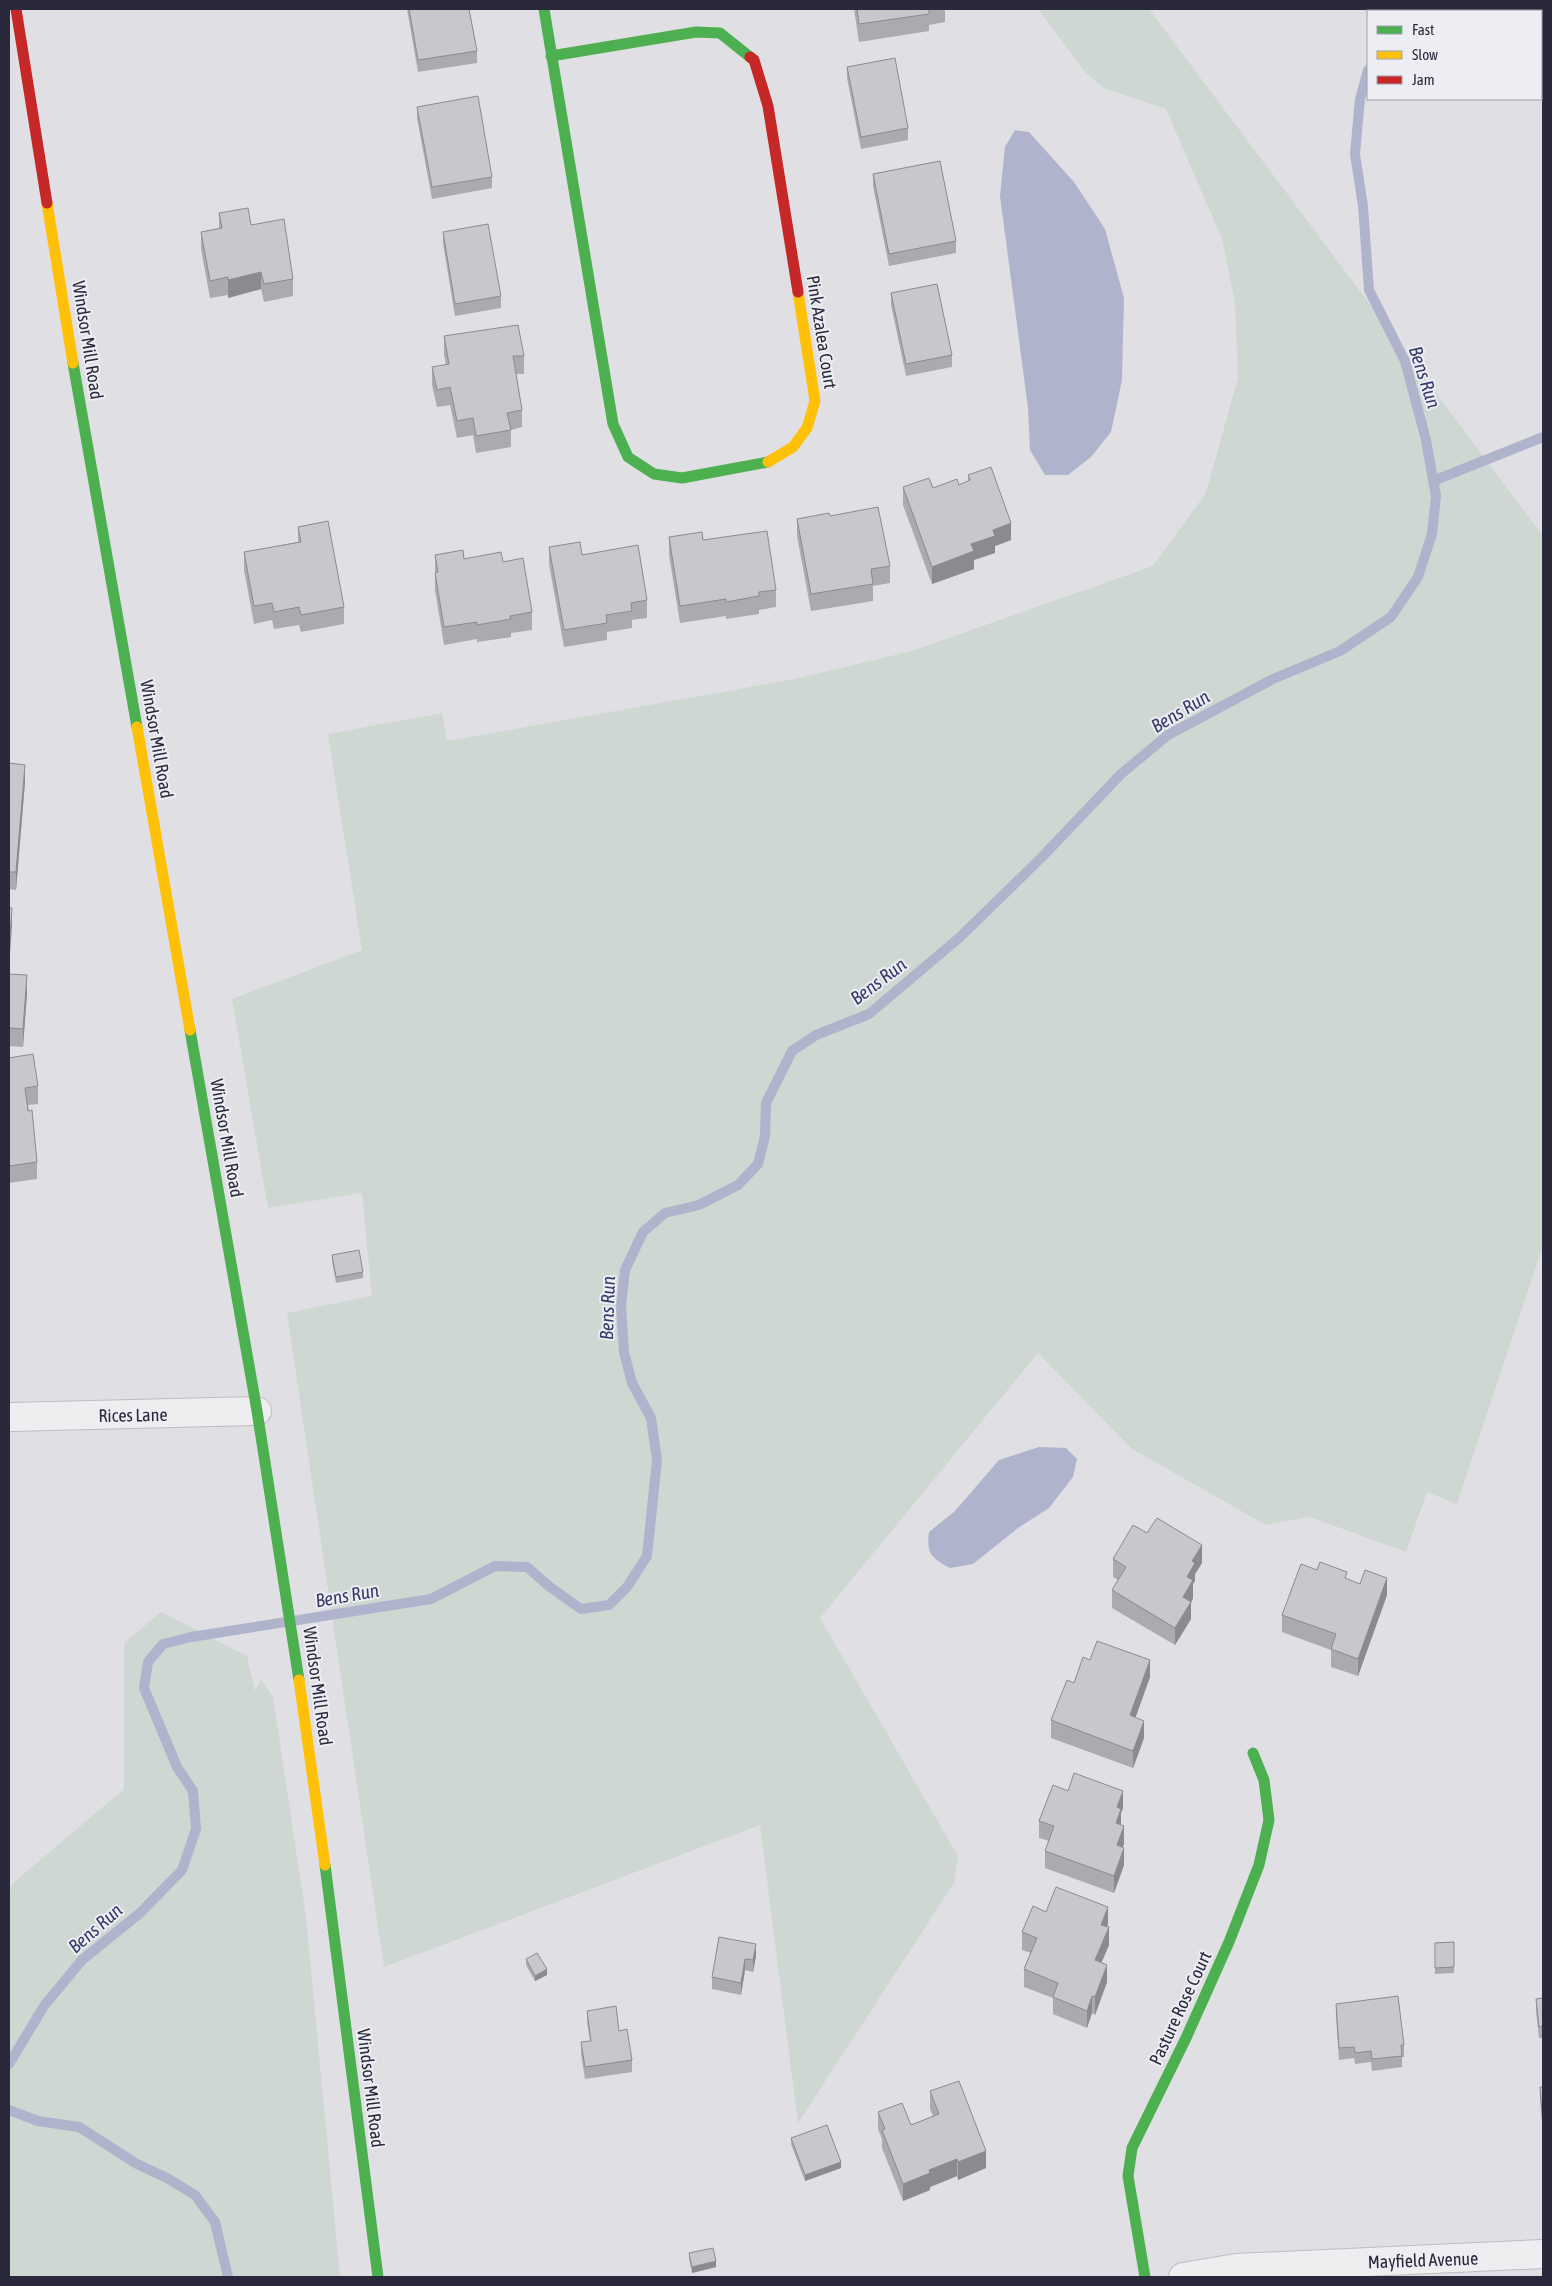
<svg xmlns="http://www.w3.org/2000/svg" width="1552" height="2286" font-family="'Asap Condensed',sans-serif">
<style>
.green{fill:#ced7d1}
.water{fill:#b0b3cc}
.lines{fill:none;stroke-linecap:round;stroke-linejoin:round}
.stream{stroke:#b0b3cc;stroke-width:10}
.street-casing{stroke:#bdbdc1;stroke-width:30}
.street{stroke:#eeeef1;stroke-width:28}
.fast{stroke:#4caf50;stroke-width:11}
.slow{stroke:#ffc107;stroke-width:11}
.jam{stroke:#c62828;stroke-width:11}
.wall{fill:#ababaf}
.shaded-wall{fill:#8b8b8f}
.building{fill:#c7c7cc;stroke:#8b8b8f}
.labels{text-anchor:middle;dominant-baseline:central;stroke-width:4;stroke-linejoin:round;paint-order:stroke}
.street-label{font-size:18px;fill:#29293b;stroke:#ededf4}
.water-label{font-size:19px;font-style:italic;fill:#373b6a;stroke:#ededf4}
</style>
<rect width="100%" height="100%" fill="#e0e0e4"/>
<!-- green -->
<g class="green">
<polygon points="1038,9 1149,9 1543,536 1543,1246 1457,1504 1427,1492 1406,1552 1310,1517 1266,1525 1132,1449 1038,1353 820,1618 958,1856 954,1883 798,2123 760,1825 384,1967 287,1313 372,1296 362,1193 268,1208 232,999 362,950 328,734 442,713 447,741 795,679 912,651 1153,566 1206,493 1238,378 1235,302 1222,239 1166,109 1104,88 1086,73"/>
<polygon points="161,1612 247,1656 255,1691 261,1680 273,1697 306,1917 340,2277 9,2277 9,1891 13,1883 124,1789 124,1643"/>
</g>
<!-- water -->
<g class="water">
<polygon points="1015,130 1029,132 1074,182 1105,229 1124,298 1122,380 1111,432 1091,457 1068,475 1045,475 1030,450 1028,408 1000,196 1005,147"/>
<path d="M1039,1447L1066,1448L1077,1459L1073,1477L1049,1508L1018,1528L973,1564L950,1568C932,1558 926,1554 929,1532L955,1511L999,1460Z"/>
</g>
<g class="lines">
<!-- stream -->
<g class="stream">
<polyline points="1393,11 1394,9"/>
<polyline points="1433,481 1543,437"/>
<polyline points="9,2064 44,2006 82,1960 140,1913 182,1870 196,1829 193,1791 177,1767 144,1688 148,1662 163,1644 191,1637 431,1599 495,1566 527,1567 550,1587 581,1609 609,1605 627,1587 647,1556 657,1460 651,1418 632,1383 624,1352 621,1306 625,1270 643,1232 665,1213 699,1205 738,1185 758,1164 765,1136 766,1103 792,1051 816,1035 869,1014 959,938 1042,857 1121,774 1168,735 1273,679 1340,651 1391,617 1418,577 1432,534 1436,496 1426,440 1405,361 1369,290 1363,206 1355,154 1360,99 1368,70"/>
<polyline points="9,2110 38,2121 79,2127 137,2164 167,2178 195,2195 215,2222 228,2277"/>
</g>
<!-- street casing -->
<g class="street-casing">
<g id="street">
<polyline points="9,1417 257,1411"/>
<polyline points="1183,2277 1236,2268 1543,2254"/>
</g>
</g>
<!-- street -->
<use href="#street" class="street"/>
<!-- fast -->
<g class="fast">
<polyline points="544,9 613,424 628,457 654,474 682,478 768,462"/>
<polyline points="551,56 696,32 720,33 750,57"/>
<polyline points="73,363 137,727"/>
<polyline points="190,1030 257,1411 299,1680"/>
<polyline points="325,1865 378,2277"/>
<polyline points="1145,2277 1128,2176 1132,2148 1186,2038 1229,1942 1259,1865 1269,1820 1264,1780 1253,1753"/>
</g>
<!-- slow -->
<g class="slow">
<polyline points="47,203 73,363"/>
<polyline points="768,462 793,447 807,428 815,401 798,292"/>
<polyline points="137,727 190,1030"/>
<polyline points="299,1680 325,1865"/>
</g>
<!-- jam -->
<g class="jam">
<polyline points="16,9 47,203"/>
<polyline points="750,57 754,60 768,106 798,292"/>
</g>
</g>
<!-- wall -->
<g class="wall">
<polygon points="407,9 469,9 477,51 477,63 418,72"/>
<polygon points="854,9 945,9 945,22 929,25 929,31 859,42"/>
<polygon points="847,67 908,128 908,140 861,149 847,78"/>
<polygon points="417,107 492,177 492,188 432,199 417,118"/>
<polygon points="873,174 956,241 956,253 889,266 873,186"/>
<polygon points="219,213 251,225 293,279 293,296 264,302 261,289 228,298 228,295 210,298 201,249 201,232 219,229"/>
<polygon points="443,232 501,296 501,308 455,316 443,244"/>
<polygon points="891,293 952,355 952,367 906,376 891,305"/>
<polygon points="444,336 524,356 524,374 516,374 522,410 522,427 511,430 511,447 476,453 473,435 457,438 450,405 437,407 432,385 432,367 446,365 444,354"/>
<polygon points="968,475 1011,540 995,546 995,553 974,560 974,569 932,584 903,505 903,487 933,488 959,485 968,481"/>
<polygon points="830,516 890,566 890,583 873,586 873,601 811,611 797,536 797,519"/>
<polygon points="298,527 344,607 344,624 301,632 299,625 274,629 272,620 254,624 244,570 244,552 298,542"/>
<polygon points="669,537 703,540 776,590 776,607 759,610 759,614 726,619 726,616 680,623 669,555"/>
<polygon points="549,547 582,555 647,600 647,618 632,620 632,628 607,632 607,640 564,647 549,564"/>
<polygon points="435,555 464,559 503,562 532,612 532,630 511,633 511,637 477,642 477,639 444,645 435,590"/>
<polygon points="9,763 25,782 16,890 9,889"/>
<polygon points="9,974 27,993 23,1047 9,1046"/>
<polygon points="9,1058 38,1086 38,1104 28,1105 37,1162 37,1179 9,1183"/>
<polygon points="332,1255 363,1272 363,1278 336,1283 332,1261"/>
<polygon points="1147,1533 1202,1563 1195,1574 1195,1581 1193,1584 1193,1598 1191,1603 1191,1619 1175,1645 1112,1608 1112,1590 1118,1580 1113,1577 1113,1559"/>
<polygon points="1317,1570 1347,1579 1387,1595 1358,1676 1331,1667 1331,1650 1282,1632 1282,1615"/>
<polygon points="1090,1660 1150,1677 1135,1718 1144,1738 1133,1768 1051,1738 1051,1720 1074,1683"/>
<polygon points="1068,1791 1123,1808 1121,1813 1121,1825 1124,1844 1122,1847 1124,1865 1114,1893 1045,1868 1045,1851 1049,1841 1039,1838 1039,1821"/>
<polygon points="1046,1912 1108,1924 1107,1927 1109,1945 1101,1963 1107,1982 1095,2015 1092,2013 1087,2028 1053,2014 1053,1998 1024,1987 1024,1969 1031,1953 1022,1950 1022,1932"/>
<polygon points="719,1937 756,1956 753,1972 745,1970 741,1995 712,1989 712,1977"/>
<polygon points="1454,1942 1454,1973 1435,1974 1435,1943"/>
<polygon points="526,1959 547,1975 535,1981 526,1965"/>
<polygon points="1543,1998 1543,2038 1539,2038 1536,2011 1536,1999"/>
<polygon points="1336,2004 1404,2045 1404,2057 1402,2057 1402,2067 1372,2071 1371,2062 1355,2064 1354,2058 1339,2060 1336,2016"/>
<polygon points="587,2011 619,2031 632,2060 632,2072 585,2079 581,2054 581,2042 590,2041 587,2022"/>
<polygon points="1540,2087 1543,2087 1543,2137 1540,2099"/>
<polygon points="930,2091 986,2168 958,2180 957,2176 930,2187 930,2190 903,2201 882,2148 882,2139 878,2129 878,2112 911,2125 933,2116 930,2109"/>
<polygon points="791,2138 841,2168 805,2181 791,2144"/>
<polygon points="689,2253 716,2267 692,2273 689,2259"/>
</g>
<!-- shaded-wall -->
<g class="shaded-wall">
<polygon points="261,272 261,289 228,298 228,280"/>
<polygon points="1011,523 1011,540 995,546 995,553 974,560 974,569 932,584 932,567 971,544 993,530"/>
<polygon points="25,765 25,782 16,890 16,872"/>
<polygon points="12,908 12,926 9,969 9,952"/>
<polygon points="27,975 27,993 23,1047 23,1029"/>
<polygon points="1202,1545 1202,1563 1195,1574 1195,1581 1193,1584 1193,1598 1191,1603 1191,1619 1175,1645 1175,1628 1183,1597 1187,1577 1192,1561"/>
<polygon points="1387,1578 1387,1595 1358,1676 1358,1659"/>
<polygon points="1150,1660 1150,1677 1130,1733 1130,1715"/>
<polygon points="1144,1721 1144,1738 1133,1768 1133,1751"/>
<polygon points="1123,1791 1123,1808 1121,1813 1121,1826 1116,1841 1117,1807"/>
<polygon points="1124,1826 1124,1844 1117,1862 1117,1845"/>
<polygon points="1124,1848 1124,1865 1114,1893 1114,1876"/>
<polygon points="1108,1907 1108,1924 1101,1942 1101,1925"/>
<polygon points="1109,1927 1109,1945 1095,1978 1095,1960"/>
<polygon points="756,1944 756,1956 753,1972 753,1960"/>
<polygon points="745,1959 745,1970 741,1995 741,1983"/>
<polygon points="1107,1965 1107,1982 1095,2015 1095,1997"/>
<polygon points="547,1969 547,1975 535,1981 535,1976"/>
<polygon points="1092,1996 1092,2013 1087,2028 1087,2011"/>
<polygon points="986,2151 986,2168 958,2180 958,2162"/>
<polygon points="957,2159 957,2176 930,2187 930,2190 903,2201 903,2184 929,2170"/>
<polygon points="841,2162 841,2168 805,2181 805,2175"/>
<polygon points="716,2261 716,2267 692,2273 692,2267"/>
</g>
<!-- building -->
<g class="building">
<polygon points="409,9 469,9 477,51 418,60"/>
<polygon points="857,9 929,9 929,14 859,24"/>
<polygon points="895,58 908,128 861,137 847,67"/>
<polygon points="478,96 492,177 432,187 417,107"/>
<polygon points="940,161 956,241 889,254 873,174"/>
<polygon points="248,208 251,225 284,219 293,279 264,284 261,272 228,280 228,277 210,281 201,232 222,228 219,213"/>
<polygon points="488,224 501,296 455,304 443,232"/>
<polygon points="937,284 952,355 906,364 891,293"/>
<polygon points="518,325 524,356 513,356 522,410 507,413 511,430 476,436 473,418 457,421 450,387 437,390 432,367 449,364 444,336"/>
<polygon points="991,467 1011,523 993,530 995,536 971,544 974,551 932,567 903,487 929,478 933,488 957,479 959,485 970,480 968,475"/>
<polygon points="878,507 890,566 871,569 873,584 811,594 797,519 829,513 830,516"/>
<polygon points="328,521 344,607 301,615 299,607 274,612 272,603 254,606 244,552 301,542 298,527"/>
<polygon points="767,531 776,590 759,592 759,596 726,602 726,599 680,606 669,537 702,532 703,540"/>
<polygon points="580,542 582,555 638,545 647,600 631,603 632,611 606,615 607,623 564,630 549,547"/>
<polygon points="463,550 464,559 501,552 503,562 523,558 532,612 510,616 511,619 477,625 477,622 444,627 435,573 438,572 435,555"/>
<polygon points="9,763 25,765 16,872 9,872"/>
<polygon points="9,908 12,908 9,952"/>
<polygon points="9,974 27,975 23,1029 9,1028"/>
<polygon points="33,1054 38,1086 25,1088 28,1111 32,1110 37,1162 9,1166 9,1058"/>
<polygon points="359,1250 363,1272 336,1277 332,1255"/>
<polygon points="1157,1518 1202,1545 1192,1561 1195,1563 1187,1577 1193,1580 1183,1597 1191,1602 1175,1628 1112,1590 1126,1567 1113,1559 1133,1525 1147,1533"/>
<polygon points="1320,1562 1347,1572 1345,1578 1360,1584 1365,1570 1387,1578 1358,1659 1331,1649 1336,1634 1282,1615 1301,1564 1317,1570"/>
<polygon points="1097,1641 1150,1660 1130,1715 1144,1721 1133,1751 1051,1720 1067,1680 1074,1683 1083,1657 1090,1660"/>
<polygon points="1074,1773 1123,1791 1117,1807 1121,1809 1116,1823 1124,1826 1117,1845 1124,1848 1114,1876 1045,1851 1054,1826 1039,1821 1053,1785 1068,1791"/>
<polygon points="1056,1887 1108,1907 1101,1925 1109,1927 1095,1960 1107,1965 1095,1997 1092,1996 1087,2011 1053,1997 1058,1983 1024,1969 1037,1938 1022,1932 1033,1906 1046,1912"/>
<polygon points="719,1937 756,1944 753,1960 745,1959 741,1983 712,1977"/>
<polygon points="1454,1942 1454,1967 1435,1968 1435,1943"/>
<polygon points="537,1953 547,1969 535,1976 526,1959"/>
<polygon points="1398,1996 1404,2045 1401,2045 1402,2056 1372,2059 1371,2051 1355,2053 1354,2047 1339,2048 1336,2004"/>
<polygon points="1543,1998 1543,2026 1539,2027 1536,1999"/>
<polygon points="616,2006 619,2031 627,2029 632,2060 585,2067 581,2042 591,2041 587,2011"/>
<polygon points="959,2081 986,2151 958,2162 957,2159 929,2170 930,2173 903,2184 882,2130 885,2129 878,2112 902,2103 911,2125 939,2114 930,2091"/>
<polygon points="1540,2087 1543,2087 1543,2125"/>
<polygon points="827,2125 841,2162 805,2175 791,2138"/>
<polygon points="713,2248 716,2261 692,2267 689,2253"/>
</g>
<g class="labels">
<!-- street labels -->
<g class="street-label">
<text transform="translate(822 332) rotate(81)">Pink Azalea Court</text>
<text transform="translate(88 340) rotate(81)">Windsor Mill Road</text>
<text transform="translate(157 739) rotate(80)">Windsor Mill Road</text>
<text transform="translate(227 1138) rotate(80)">Windsor Mill Road</text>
<text transform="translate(133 1415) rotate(-1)">Rices Lane</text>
<text transform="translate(318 1686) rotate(82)">Windsor Mill Road</text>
<text transform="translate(1180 2008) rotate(-65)">Pasture Rose Court</text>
<text transform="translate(371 2088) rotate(83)">Windsor Mill Road</text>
<text transform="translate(1423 2260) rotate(-2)">Mayfield Avenue</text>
</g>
<!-- water labels -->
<g class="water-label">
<text transform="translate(1425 377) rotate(72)">Bens Run</text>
<text transform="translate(1180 711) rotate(-31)">Bens Run</text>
<text transform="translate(878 981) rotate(-37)">Bens Run</text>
<text transform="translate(607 1308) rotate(-88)">Bens Run</text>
<text transform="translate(347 1595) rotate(-10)">Bens Run</text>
<text transform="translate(95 1928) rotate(-41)">Bens Run</text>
</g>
</g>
<!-- border -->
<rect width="1552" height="2286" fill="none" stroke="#29293b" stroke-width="20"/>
<!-- legend -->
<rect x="1367" y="10" width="175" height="90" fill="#ededf4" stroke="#9f9faa"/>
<rect x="1377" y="26" width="25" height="8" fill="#4caf50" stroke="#9f9faa"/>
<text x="1412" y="35" font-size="15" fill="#29293b">Fast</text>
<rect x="1377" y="51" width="25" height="8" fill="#ffc107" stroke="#9f9faa"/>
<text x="1412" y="60" font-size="15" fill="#29293b">Slow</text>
<rect x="1377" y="76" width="25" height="8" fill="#c62828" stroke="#9f9faa"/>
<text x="1412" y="85" font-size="15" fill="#29293b">Jam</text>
</svg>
